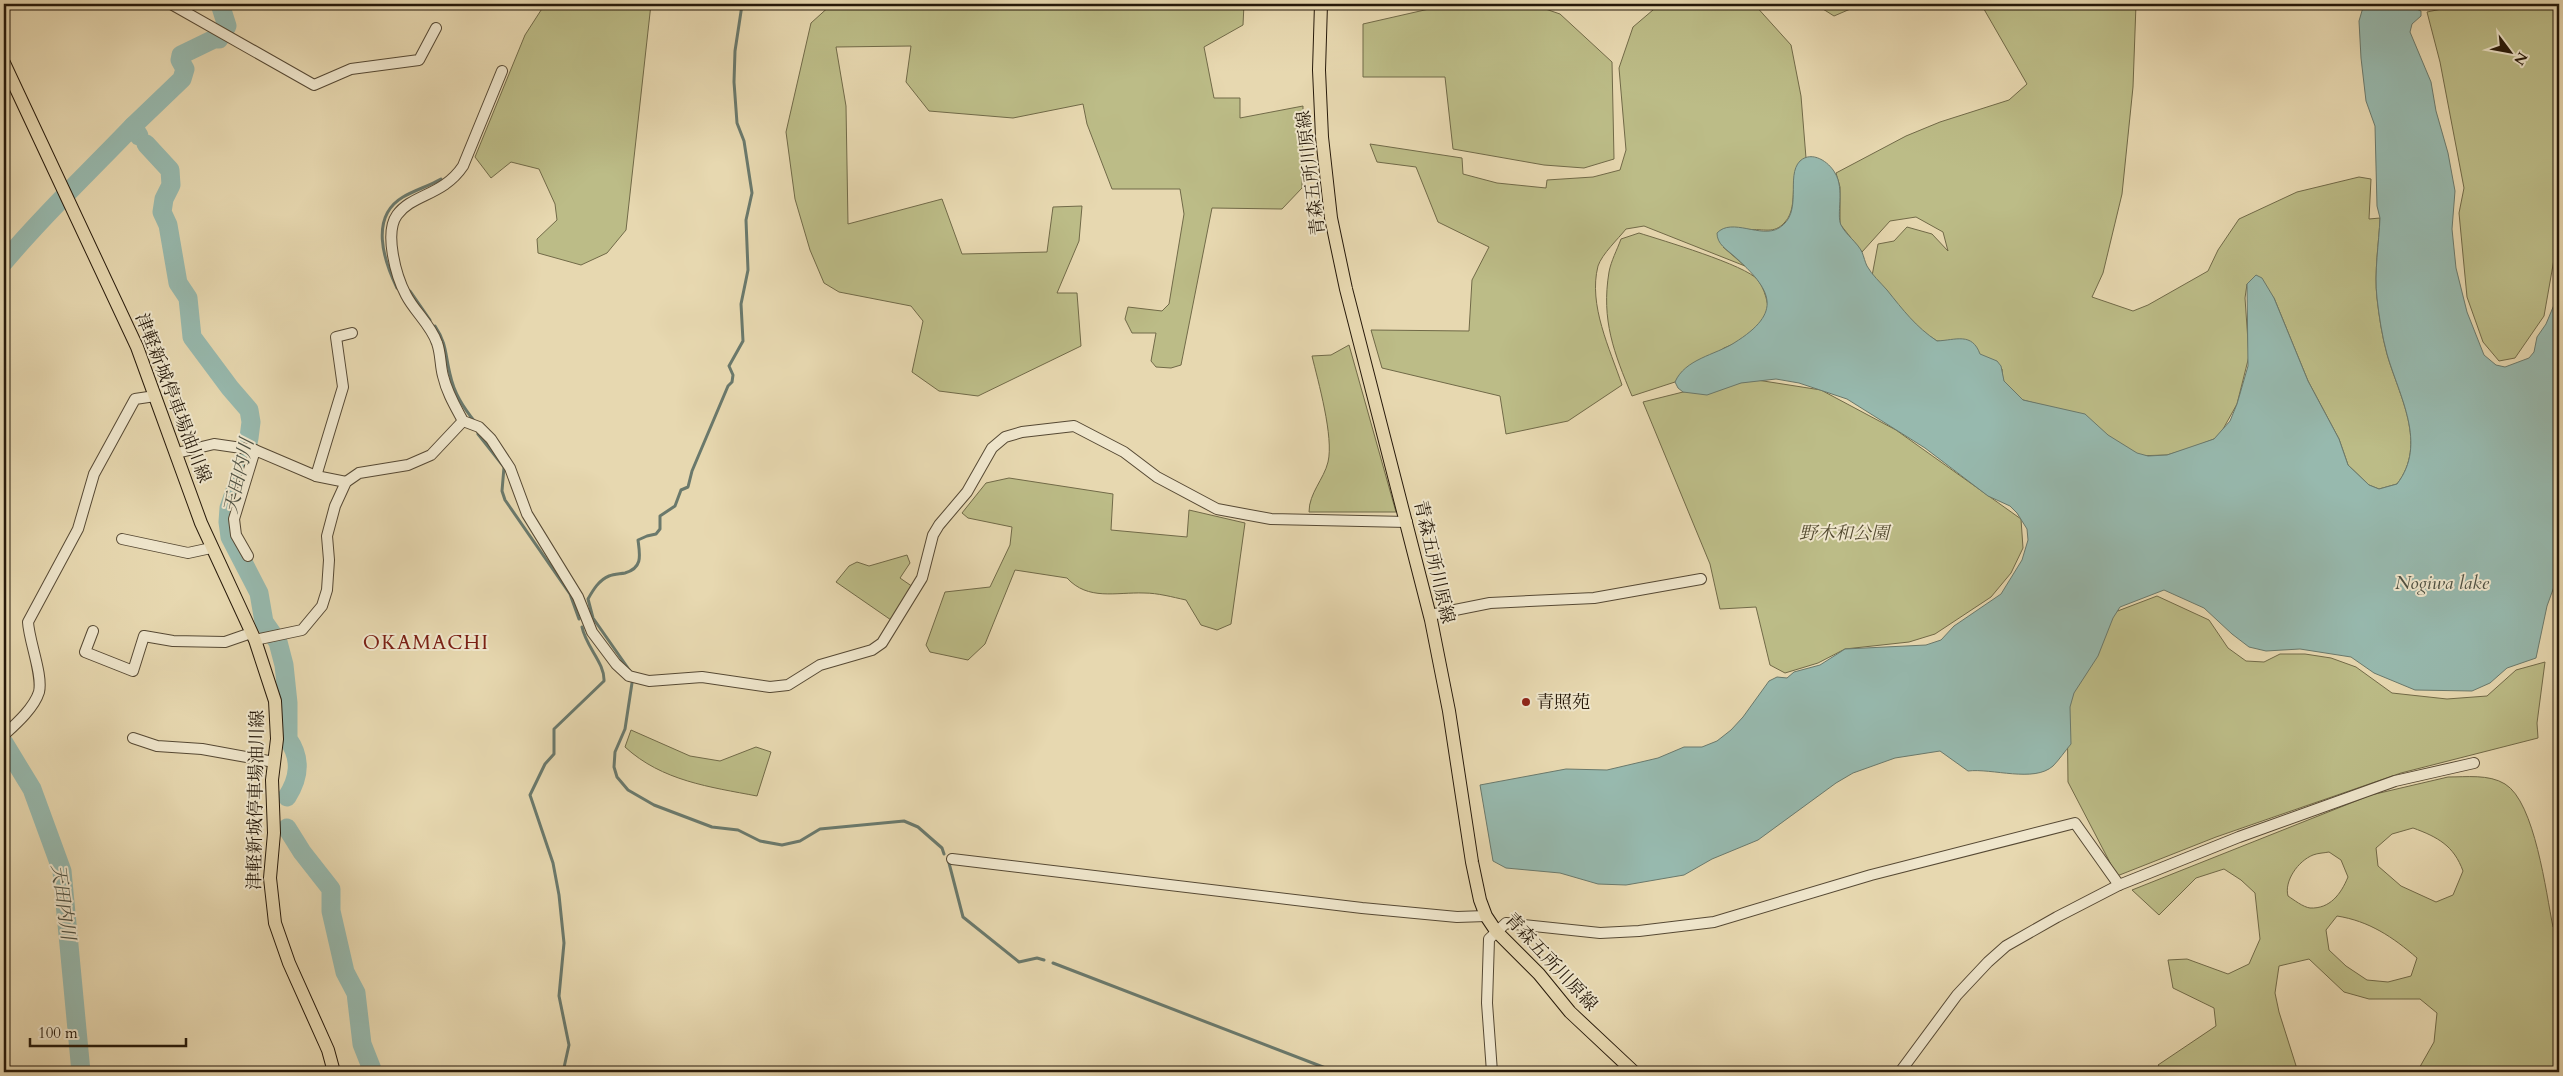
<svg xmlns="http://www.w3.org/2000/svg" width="2563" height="1076" font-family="Cardo,'Noto Serif JP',serif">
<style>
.green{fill:#bcbc87;stroke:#716a48;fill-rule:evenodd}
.water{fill:#97b9ae;stroke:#6a796c}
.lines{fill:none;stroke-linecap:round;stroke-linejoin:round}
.stream{stroke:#6a796c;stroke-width:3}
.river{stroke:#97b9ae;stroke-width:19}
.minor-casing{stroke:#564934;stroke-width:12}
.major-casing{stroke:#26190a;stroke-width:14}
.minor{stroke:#efe6cc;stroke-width:10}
.major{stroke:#e7d8b0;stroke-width:12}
.poi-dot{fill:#8f2418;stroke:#efe6cc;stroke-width:2}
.labels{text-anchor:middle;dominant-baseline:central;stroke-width:4;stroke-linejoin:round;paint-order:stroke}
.street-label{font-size:18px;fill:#26190a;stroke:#efe6cc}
.park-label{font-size:18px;font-style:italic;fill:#534a30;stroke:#efe6cc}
.poi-label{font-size:18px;fill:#26190a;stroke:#efe6cc;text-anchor:start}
.water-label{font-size:19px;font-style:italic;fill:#4e5143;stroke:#efe6cc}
.quarter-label{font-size:20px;letter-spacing:1px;fill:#7a1f14;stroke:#efe6cc}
</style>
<rect width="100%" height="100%" fill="#e7d8b0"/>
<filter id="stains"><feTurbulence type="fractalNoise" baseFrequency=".004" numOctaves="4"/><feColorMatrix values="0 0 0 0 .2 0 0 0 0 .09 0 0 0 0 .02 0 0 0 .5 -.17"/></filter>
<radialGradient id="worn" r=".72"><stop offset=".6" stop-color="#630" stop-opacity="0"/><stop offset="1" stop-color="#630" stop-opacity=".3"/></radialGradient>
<!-- green -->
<g class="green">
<polygon points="545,4 651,4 626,230 607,253 581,265 538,253 537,239 557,220 555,204 539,169 511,162 491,178 475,157 525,35"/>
<polygon points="832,4 1244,4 1243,25 1204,47 1214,98 1240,98 1240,118 1303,106 1302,188 1282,209 1212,208 1181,365 1171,368 1156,367 1151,361 1156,333 1132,333 1125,319 1128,307 1162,311 1169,304 1184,214 1180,189 1112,189 1087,124 1083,104 1013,118 929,111 906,82 911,46 836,47 846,106 848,224 942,199 962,254 1047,252 1053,207 1082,206 1079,241 1057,293 1077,293 1081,346 978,396 939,391 912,372 923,321 911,306 839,292 824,283 810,250 795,199 786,132 811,23"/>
<polygon points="1451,4 1531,4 1560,14 1612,62 1614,159 1584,168 1544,165 1453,149 1445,77 1363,77 1363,24"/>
<path d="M1660,4H1754L1791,45L1801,96L1806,158C1785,170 1801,205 1785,222C1774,235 1763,228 1749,230C1741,231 1730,242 1723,247L1745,266L1644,226L1626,229C1618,239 1602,254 1598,266C1588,305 1610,349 1622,385L1568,421L1506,434L1500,396L1382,368L1371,330L1469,331L1472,280L1489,247L1438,222L1416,167L1377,162L1370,144L1462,158L1463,174L1497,183L1546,188L1547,180L1593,177L1620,170L1626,150L1619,68L1633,27Z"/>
<polygon points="1815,4 1862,4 1834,16"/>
<path d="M1981,4H2136L2133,87L2122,194L2103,273L2092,297L2133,311L2148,305L2208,271L2218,250L2239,219L2297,192L2359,177L2371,179L2369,219L2380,218C2379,243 2374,272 2377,298C2379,316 2382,336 2387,354C2399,396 2428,444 2397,484L2379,489L2369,485L2348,465L2339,439L2308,381L2274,298L2269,292L2247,284L2245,298L2249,356L2237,404L2222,431L2214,439L2191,448L2167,455L2134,456L2057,409L2023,400L2003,381L2002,369L1943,341H1937L1907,321L1872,276L1878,244L1894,241L1907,227L1932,234L1948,251L1943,232L1916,217L1890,221L1862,252L1840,224V187L1836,173L1906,136L1940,122L2009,100L2027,84Z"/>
<polygon points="2466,4 2559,4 2559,231 2544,316 2515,358 2499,361 2483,342 2467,297 2459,213 2464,188 2440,62 2427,12"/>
<path d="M1639,233C1661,240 1746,265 1758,280C1768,294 1769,312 1770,329L1724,348L1675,382L1632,396C1614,353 1601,320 1609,272C1611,261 1617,250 1621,239Z"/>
<path d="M1349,345L1396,512H1309C1309,493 1324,479 1328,462C1334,437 1318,381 1312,356L1331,355Z"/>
<polygon points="1757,380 1821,390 1896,430 2021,519 2023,548 2011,573 1991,597 1935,634 1909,642 1845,649 1818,663 1785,673 1770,665 1756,607 1720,609 1710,564 1643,402 1683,392"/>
<path d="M1009,478L1113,494L1111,530L1187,537L1189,510L1245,523L1231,624L1217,630L1201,625L1186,600C1172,597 1158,593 1144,593C1116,592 1088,601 1067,578L1015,570L985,644L968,660L930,652L926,645L945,592L990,587L1010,545L1012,527L968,518L962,513L986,483Z"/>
<polygon points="907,555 910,563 900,578 913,587 891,620 836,582 849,566 857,562 869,566"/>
<polygon points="2157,596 2209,620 2228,648 2246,661 2264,662 2280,654 2305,654 2331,658 2356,667 2392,693 2447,699 2487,696 2516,670 2545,662 2537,723 2538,738 2401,773 2216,837 2117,876 2068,782 2067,698 2115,612"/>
<path d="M631,730L690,756L720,761L756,747L771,752L757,796C710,787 662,781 625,747Z"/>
<path d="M2448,777C2466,777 2489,774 2505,784C2535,802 2546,893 2553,927L2559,928V1072H2417L2434,1042L2437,1013L2420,999H2369L2344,992L2309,959L2279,966L2275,993L2279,1012L2298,1072H2164L2158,1065L2216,1026L2214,1008L2173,988L2168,960L2187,959L2228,974L2249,964L2260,939L2255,893L2241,880L2224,869L2196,878L2159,915L2132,890L2371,795ZM2413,828C2438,837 2454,846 2463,871L2453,895L2436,902L2401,886L2378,866L2376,848L2392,834ZM2329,852L2341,860L2348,877C2341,894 2330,909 2310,908C2303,907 2294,900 2288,896C2284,881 2298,861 2313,855C2318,853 2324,853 2329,852ZM2337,916C2369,921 2393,937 2417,958L2411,976L2388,982L2367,980L2346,966L2329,950L2326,930Z"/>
</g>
<!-- water -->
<path class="water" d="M2364,4H2404L2421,11V16L2412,24L2410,32L2431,82L2436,111L2448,153L2455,191L2452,229L2456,268L2467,312L2484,355L2496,365L2505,367L2529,358L2534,352L2537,337L2546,324L2559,293V573L2547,606L2536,658L2507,668L2490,683L2472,691L2415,690L2374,673L2351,657L2300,649L2266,651L2249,647L2232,634L2204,608L2164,590L2120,607L2113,618L2098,656L2074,693L2070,707L2071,744C2065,751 2059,760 2053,766C2034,783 1992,768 1968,771L1940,751L1895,758L1853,773L1836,783L1758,840L1712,859L1684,875L1626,885L1598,884L1560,873L1506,868L1493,861L1480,785L1566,769L1607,770L1658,758L1684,747H1702L1717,741L1731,730L1743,717L1769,681L1777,677L1787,678L1794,672L1820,665L1845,649L1926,645L1941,640L1954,626L2001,594L2022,560L2028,540L2027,529L2017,513L2010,506L1988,496L1925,448L1847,399L1799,383L1776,379L1741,383L1707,395L1683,392L1678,388L1675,382C1685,359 1715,355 1734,343C1784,312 1772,290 1734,256C1726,249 1717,244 1717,233C1732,217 1761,239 1779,228C1804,213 1785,176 1800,161C1812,150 1829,162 1835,173C1845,189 1836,215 1841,225C1846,235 1857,242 1862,252C1864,257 1865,262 1867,266C1872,275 1880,282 1887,290C1903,310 1916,327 1937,341C1956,340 1972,332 1980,354L1997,361L2001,366L2004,381L2023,400L2085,414L2108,435L2137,453L2148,456L2167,455L2214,439L2230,421L2237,404L2248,366L2247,284L2256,275L2262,278L2274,298L2308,381L2339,439L2348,465L2369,485L2379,489L2397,484C2428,444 2399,396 2387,354C2382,336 2379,316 2377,298C2374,272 2379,243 2380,218L2377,206L2375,126L2366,101L2361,58L2359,21Z"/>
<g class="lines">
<!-- stream -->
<g class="stream">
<path d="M397,288C384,261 369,217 403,197C415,190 429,186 441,179"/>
<polyline points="410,291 430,320"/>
<path d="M435,326C447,344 445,354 450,374C454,393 463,407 475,422"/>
<polyline points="478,434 504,467 502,491 505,500 570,594 579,619"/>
<path d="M630,671L593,618L588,599C593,590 599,580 609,576C614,574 620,574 625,573C643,568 640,555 638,540L647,536L656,534L660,529V516L675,506L681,490L688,487L692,471L728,386L732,382L733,375L729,366L743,341L741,304L748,270L746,220L752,193L744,141L737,123L734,82L735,51L742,5"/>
<polyline points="632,683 625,729 615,752 614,767 617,777 628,790 654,805 712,827 738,830 760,841 782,845 800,841 820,829 904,821 918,827 942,848 944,854"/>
<polyline points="949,863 963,917 1019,962 1037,958 1044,960"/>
<polyline points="1053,963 1336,1072"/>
<path d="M563,1072L569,1045L559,996L564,943L559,895L553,863L530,795L545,764L554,754V729L604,681C605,663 586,647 582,627"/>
</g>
<!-- river -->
<g class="river">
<polyline points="139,136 133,126 182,79 185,69 180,60 181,55 214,39 219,39 227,26 220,4"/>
<path d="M146,144L170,170L171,185L164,199L162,212L168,225L178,283L188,298L192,337L230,388L249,410L251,422L249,438L243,468L229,508L228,522L230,537L259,593L264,622L278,642L284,665L288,703V739C302,759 299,778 287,797"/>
<path d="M4,262C44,214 90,171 133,126"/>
<polyline points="4,743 32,789 62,871 81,1072"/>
<polyline points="287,828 302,852 331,889 331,911 345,972 356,993 362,1044 373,1072"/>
</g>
<!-- minor casing -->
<g class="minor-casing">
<g id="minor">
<polyline points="171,4 314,85 351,69 419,60 436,28"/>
<path d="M502,71L463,166C443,196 412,194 397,215C384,233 396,276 406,295C414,311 431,325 437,343C441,354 440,365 443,376C447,393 455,406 463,421L479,427L491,439L510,468L527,514L578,597L592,632L616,664L629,676L649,681L702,677L770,687L788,685L820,665L872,650L882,643L922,578L933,535L939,525L967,492L992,448L1005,437L1022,432L1074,426L1124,452L1157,477L1217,509L1271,519L1407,522"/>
<polyline points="177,453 214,444 255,450"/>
<polyline points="316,476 343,387 336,337 352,333"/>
<polyline points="122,539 188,553 211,548"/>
<polyline points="248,556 236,535 234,519 255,450 316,476 346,482"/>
<polyline points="1430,615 1490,603 1594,598 1701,579"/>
<polyline points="93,631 85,652 133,671 144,636 173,641 225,642 251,633"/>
<polyline points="255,640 302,630 322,606 327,590 329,560 327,536 335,506 346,482 359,473 408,465 431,455 463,421"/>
<path d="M4,735C16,724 34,708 39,692C43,675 29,641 28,622L78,529L94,474L135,399L155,396"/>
<polyline points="133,738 157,746 202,749 274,762"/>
<polyline points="952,859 1362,908 1457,917 1486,916"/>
<polyline points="1492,1072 1487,1003 1489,939 1506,923 1600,933 1639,931 1714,922 1871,875 2075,823 2119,885"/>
<polyline points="1900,1072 1957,995 1988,962 2006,946 2057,917 2119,885 2239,837 2395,781 2474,763"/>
</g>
</g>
<!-- major casing -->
<g class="major-casing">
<g id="major">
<polyline points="1321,4 1319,70 1322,137 1331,218 1346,289 1431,620 1449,711 1472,862 1480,900 1486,916 1496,931 1539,974 1570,1012 1634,1072"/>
<polyline points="4,63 137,347 201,523 255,640 275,701 277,739 272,780 274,833 270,878 275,923 289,963 328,1050 334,1072"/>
</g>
</g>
<!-- minor -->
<use href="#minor" class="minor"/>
<!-- major -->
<use href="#major" class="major"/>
</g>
<!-- markers -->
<circle class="poi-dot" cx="1526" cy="702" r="5"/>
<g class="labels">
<!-- street labels -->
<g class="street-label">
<text transform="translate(1311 173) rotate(-97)">青森五所川原線</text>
<text transform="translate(173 398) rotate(69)">津軽新城停車場油川線</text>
<text transform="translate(1434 562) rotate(77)">青森五所川原線</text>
<text transform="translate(256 800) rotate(-89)">津軽新城停車場油川線</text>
<text transform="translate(1551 962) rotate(47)">青森五所川原線</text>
</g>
<!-- park labels -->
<g class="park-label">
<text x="1844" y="533">野木和公園</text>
</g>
<!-- poi labels -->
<g class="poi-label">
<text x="1536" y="702">青照苑</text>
</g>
<!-- water labels -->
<g class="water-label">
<text transform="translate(239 476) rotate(-77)">天田内川</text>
<text x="2442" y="583">Nogiwa lake</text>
<text transform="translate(63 902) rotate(82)">天田内川</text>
</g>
<!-- quarter labels -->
<g class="quarter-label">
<text x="426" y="642">OKAMACHI</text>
</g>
</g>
<!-- margin -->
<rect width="2563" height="1076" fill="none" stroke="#e7d8b0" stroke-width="20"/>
<rect x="5" y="5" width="2553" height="1066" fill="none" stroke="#26190a" stroke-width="2.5"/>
<rect x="10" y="10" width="2543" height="1056" fill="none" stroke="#26190a"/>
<!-- north arrow -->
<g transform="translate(2510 52) rotate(122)" stroke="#efe6cc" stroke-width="4" paint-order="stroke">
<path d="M0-4L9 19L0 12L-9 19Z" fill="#26190a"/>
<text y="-8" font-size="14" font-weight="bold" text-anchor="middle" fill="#26190a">N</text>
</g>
<!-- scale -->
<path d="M30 1038v8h156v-8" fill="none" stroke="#26190a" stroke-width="2.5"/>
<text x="38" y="1038" font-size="15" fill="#26190a" stroke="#efe6cc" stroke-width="4" paint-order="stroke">100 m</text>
<rect width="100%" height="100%" filter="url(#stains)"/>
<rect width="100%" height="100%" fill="url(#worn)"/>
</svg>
